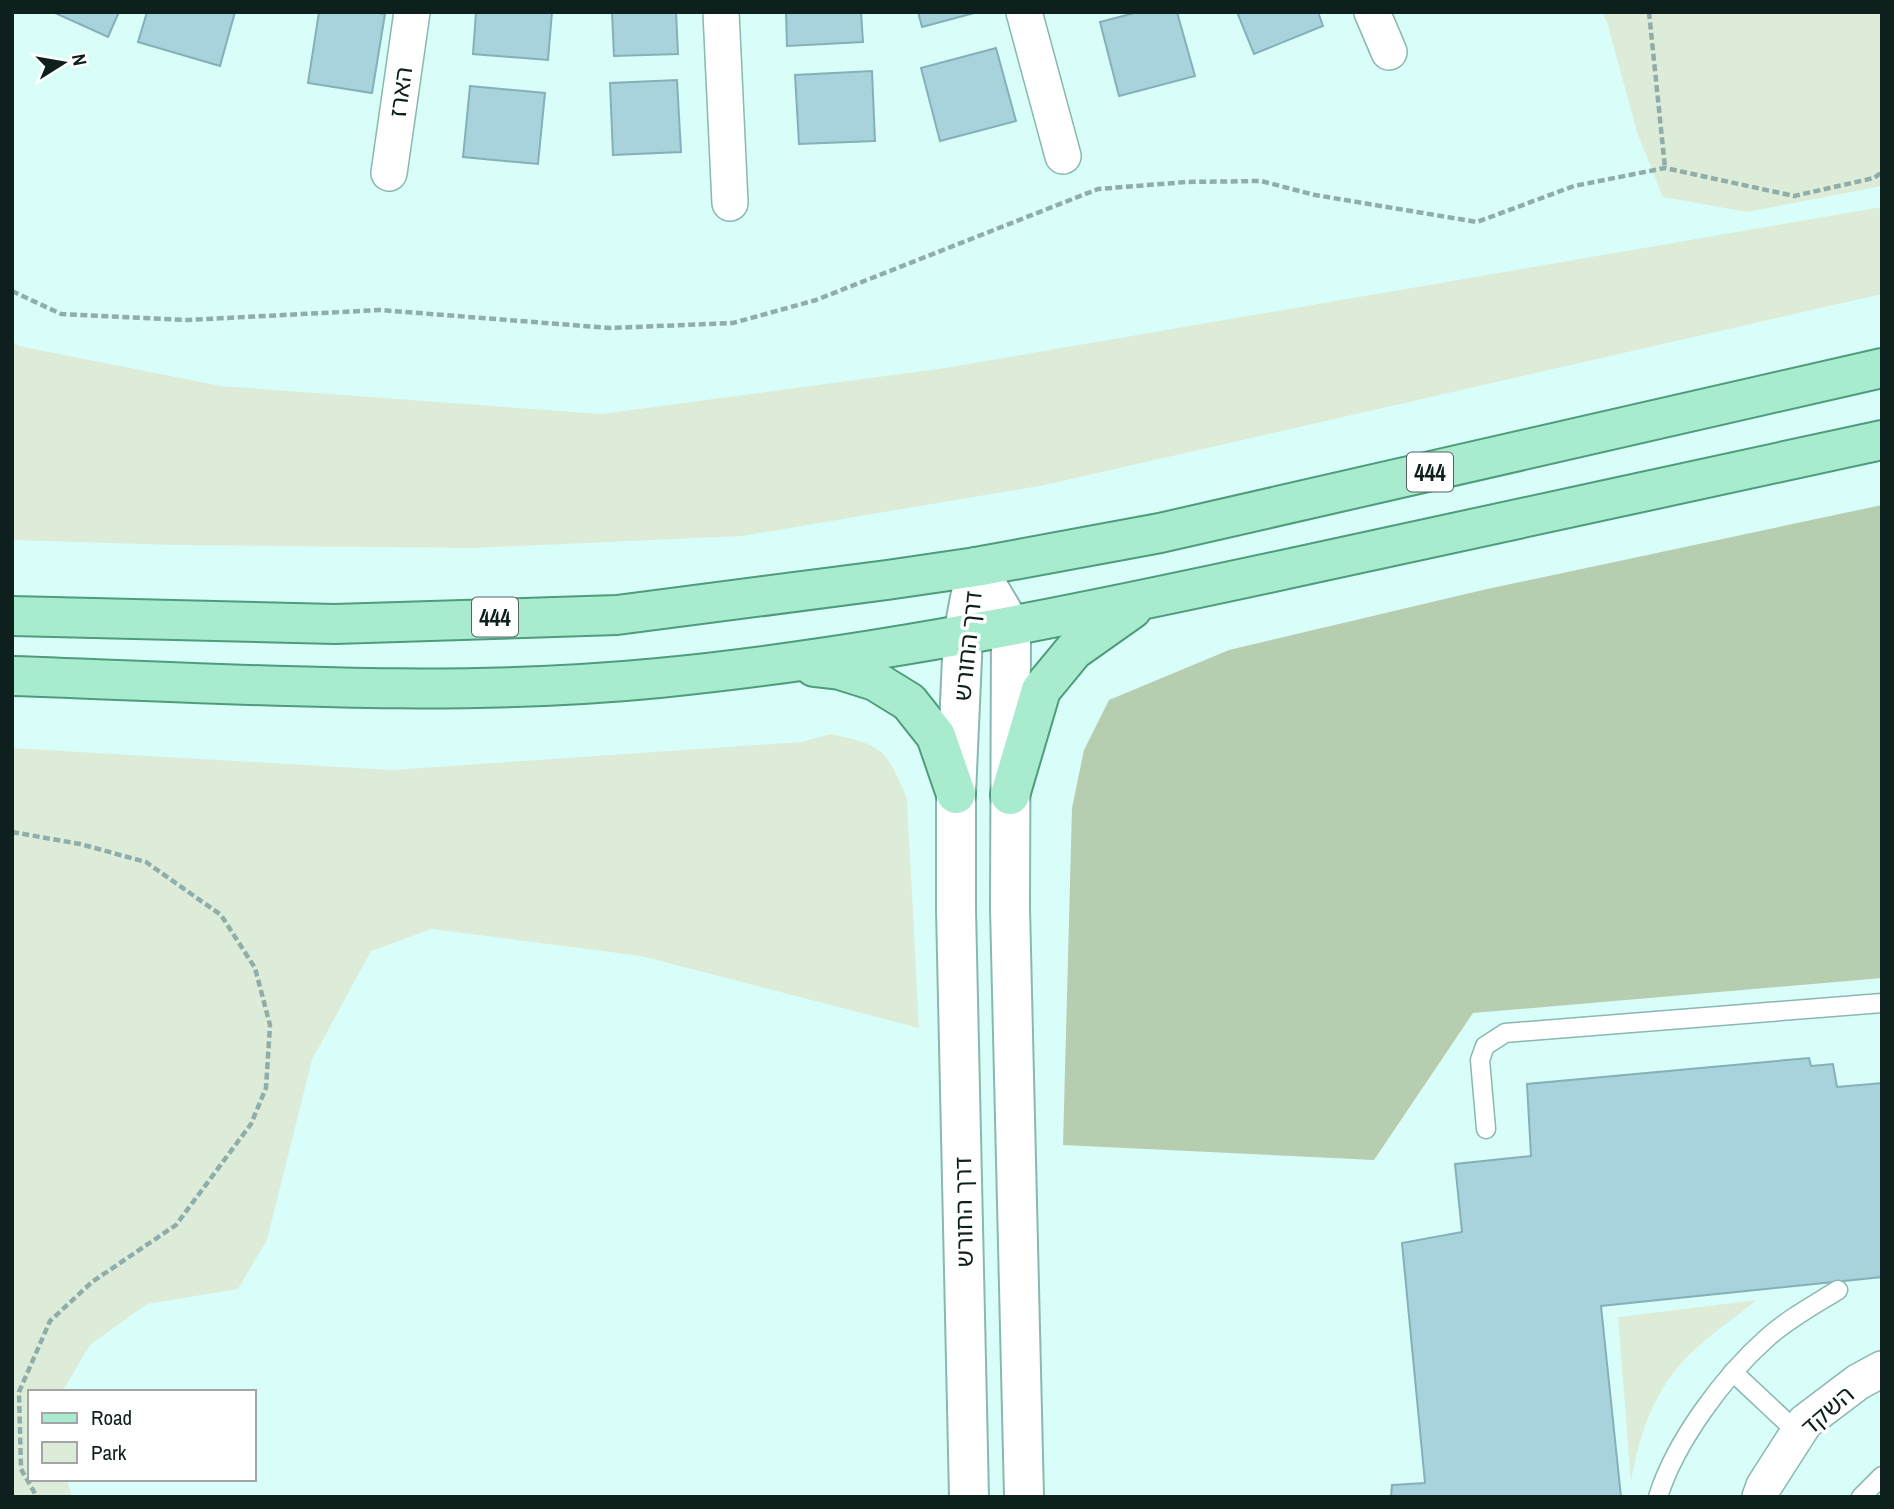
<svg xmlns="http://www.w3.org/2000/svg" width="1894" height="1509" font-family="'Archivo Narrow','Noto Sans Hebrew',sans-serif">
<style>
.green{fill:#ddecd9}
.forest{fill:#b7cdb0}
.building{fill:#a8d3dc;stroke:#84b0b8;stroke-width:2}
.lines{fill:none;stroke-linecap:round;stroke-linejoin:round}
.service-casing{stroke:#8ab7b2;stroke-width:21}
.minor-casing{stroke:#8ab7b2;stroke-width:38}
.tertiary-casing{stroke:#8ab7b2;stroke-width:42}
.primary-casing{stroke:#4d9c7b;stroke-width:42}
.path{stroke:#8fada9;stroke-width:4.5;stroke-dasharray:7 3.5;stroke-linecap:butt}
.service{stroke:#fff;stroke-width:18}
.minor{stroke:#fff;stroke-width:35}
.tertiary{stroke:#fff;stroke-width:38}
.primary{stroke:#a9ebce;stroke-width:38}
.labels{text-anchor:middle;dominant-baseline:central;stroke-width:7;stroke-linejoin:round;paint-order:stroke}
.shield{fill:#fff;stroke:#566362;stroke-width:2}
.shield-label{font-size:23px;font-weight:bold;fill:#0e201e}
.street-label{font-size:24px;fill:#0e201e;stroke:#fff}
</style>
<rect width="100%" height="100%" fill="#d9fef9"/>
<!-- green -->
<g class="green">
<polygon points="1602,12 1882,12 1882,186 1747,212 1663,197 1637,132 1607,22"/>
<polygon points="1882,207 1882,294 1045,485 742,536 472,548 175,545 12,540 12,341 19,346 221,386 601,414 945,368"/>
<path d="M831,734C883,745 887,750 907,799L919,1028L641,956L432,929L371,951L312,1060L267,1240L238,1289L147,1304L90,1345L62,1392H30V1479H67L72,1497H12V748L392,770L801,742Z"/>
<path d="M1757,1300C1733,1319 1706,1337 1685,1359C1653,1393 1638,1438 1631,1483L1618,1317Z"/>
</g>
<!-- forest -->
<polygon class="forest" points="1882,505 1882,978 1473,1013 1374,1160 1063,1145 1072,808 1084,750 1109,700 1229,650 1487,589"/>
<!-- building -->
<g class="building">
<polygon points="53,12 119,12 108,37"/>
<polygon points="147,12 235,12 220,66 138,42"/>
<polygon points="319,12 371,12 385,14 372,93 308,83"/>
<polygon points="476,12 552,12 548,60 473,54"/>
<polygon points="612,12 676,12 678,54 614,56"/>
<polygon points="786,12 861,12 863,42 787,46"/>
<polygon points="918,12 978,12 922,27"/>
<polygon points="1138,12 1177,12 1195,76 1119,96 1100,22"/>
<polygon points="1237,12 1318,12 1323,26 1254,54"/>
<polygon points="996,48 1016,121 940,141 921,68"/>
<polygon points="872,71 875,141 799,144 795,75"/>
<polygon points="677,80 681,152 613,155 610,83"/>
<polygon points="470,86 545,93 538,164 463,157"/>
<polygon points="1809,1058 1811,1066 1833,1064 1837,1087 1882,1083 1882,1277 1601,1306 1621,1497 1391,1497 1392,1485 1425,1483 1402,1243 1462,1232 1455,1164 1531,1156 1527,1084"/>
</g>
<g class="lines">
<!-- service casing -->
<g class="service-casing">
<g id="service">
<polyline points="1486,1129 1480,1060 1485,1046 1505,1033 1882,1003"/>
<polyline points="1733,1372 1798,1433"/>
<path d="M1658,1497C1675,1442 1724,1376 1767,1338C1788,1319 1814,1305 1838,1290"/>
<polyline points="1861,1497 1882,1476"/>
</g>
</g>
<!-- minor casing -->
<g class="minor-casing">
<g id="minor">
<polyline points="721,12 730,203"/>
<polyline points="1024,12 1063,156"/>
<polyline points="1372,12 1389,52"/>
<polyline points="389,173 412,12"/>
<polyline points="1760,1497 1764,1486 1805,1422 1858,1382 1882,1369"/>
</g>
</g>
<!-- tertiary casing -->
<g class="tertiary-casing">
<g id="tertiary">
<polyline points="976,567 1011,626 1010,908 1024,1497"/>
<polyline points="969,1497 956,909 956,794 963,635 976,567"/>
</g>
</g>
<!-- primary casing -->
<g class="primary-casing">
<g id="primary">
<polyline points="12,616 335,624 617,615 887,580 976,567 1160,533 1882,368"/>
<polyline points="814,667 840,670 875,681 909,702 936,736 956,794"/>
<path d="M12,676C227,683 444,699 659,678C883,656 1104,609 1324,561C1510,521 1696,480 1882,440"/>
<polyline points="1010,795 1041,690 1074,650 1132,609"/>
</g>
</g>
<!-- path -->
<g class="path">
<polyline points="1649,12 1665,168"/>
<polyline points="12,291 61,314 187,320 380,310 610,328 733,323 816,300 1098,189 1186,182 1261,181 1315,195 1477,222 1574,186 1665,168 1794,196 1874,178 1882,172"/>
<polyline points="12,832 80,844 146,862 221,915 255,968 270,1025 266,1088 251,1124 176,1225 92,1282 50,1321 19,1392 21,1469 37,1497"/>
</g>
<!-- service -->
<use href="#service" class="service"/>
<!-- minor -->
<use href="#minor" class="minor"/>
<!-- tertiary -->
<use href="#tertiary" class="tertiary"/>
<!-- primary -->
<use href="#primary" class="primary"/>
</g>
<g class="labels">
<!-- shield labels -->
<g class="shield">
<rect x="1407" y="452.5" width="46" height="39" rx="5"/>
<rect x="472" y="597.5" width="46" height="39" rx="5"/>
</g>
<g class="shield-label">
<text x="1430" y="472">444</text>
<text x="495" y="617">444</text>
</g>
<!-- street labels -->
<g class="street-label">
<text transform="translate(400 92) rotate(-82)">הארז</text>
<text transform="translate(967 646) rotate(-84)">דרך החורש</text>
<text transform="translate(963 1212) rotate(-91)">דרך החורש</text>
<text transform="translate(1827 1410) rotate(-41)">השקד</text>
</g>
</g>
<!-- border -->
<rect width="1894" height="1509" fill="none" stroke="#0e201e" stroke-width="28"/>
<!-- legend -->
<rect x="28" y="1390" width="228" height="91" fill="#ffffff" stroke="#9fa6a5" stroke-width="2"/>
<rect x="42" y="1413" width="35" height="10" fill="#a9ebce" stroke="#9fa6a5" stroke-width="2"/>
<text x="91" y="1425" font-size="21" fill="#0e201e">Road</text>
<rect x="42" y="1442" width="35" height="21" fill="#ddecd9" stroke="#9fa6a5" stroke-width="2"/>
<text x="91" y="1460" font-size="21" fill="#0e201e">Park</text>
<!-- north arrow -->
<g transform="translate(63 63) rotate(79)" stroke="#ffffff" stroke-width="5" paint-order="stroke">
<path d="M0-5L12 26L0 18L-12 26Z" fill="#0e201e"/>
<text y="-10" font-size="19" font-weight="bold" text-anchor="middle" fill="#0e201e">N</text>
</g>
</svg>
